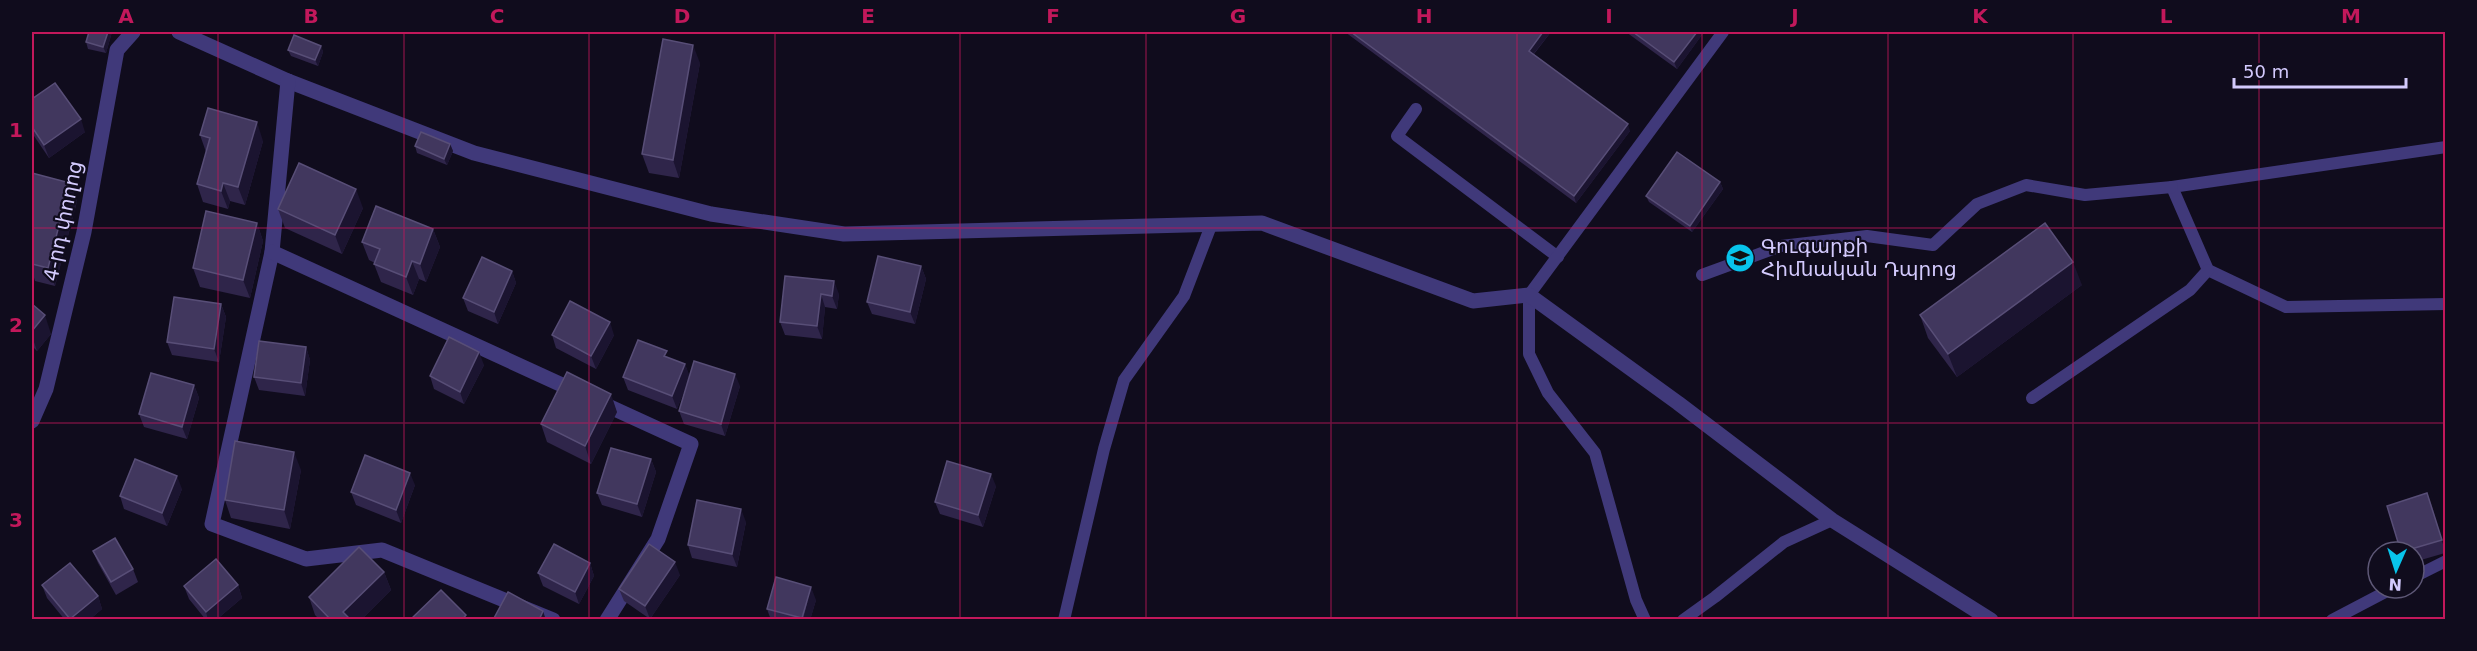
<svg xmlns="http://www.w3.org/2000/svg" width="2477" height="651" font-family="'DejaVu Sans','Noto Sans Armenian',sans-serif">
<style>
.lines{fill:none;stroke-linecap:round;stroke-linejoin:round}
.lane{stroke:#40397a;stroke-width:12}
.street{stroke:#40397a;stroke-width:15}
.wall{fill:#2f254a}
.shaded-wall{fill:#1b1430}
.building{fill:#41375e;stroke:#584e77;stroke-width:1.5}
.grid{fill:none;stroke:#c2185b;stroke-width:1.5;stroke-opacity:0.55}
.labels{text-anchor:middle;dominant-baseline:central;stroke-width:4.5;stroke-linejoin:round;paint-order:stroke}
.street-label{font-size:20px;fill:#d3cafd;stroke:#100c1d}
.poi-label{font-size:20px;fill:#d3cafd;stroke:#100c1d;text-anchor:start}
.neatline{fill:none;stroke:#c2185b;stroke-width:2}
.grid-label{font-size:20px;text-anchor:middle;font-weight:bold;fill:#c2185b}
</style>
<rect width="100%" height="100%" fill="#100c1d"/>
<g class="lines">
<!-- lane -->
<g class="lane">
<polyline points="1416,109 1397,136 1558,257"/>
<polyline points="2446,147 2172,187 2208,270 2286,307 2446,304"/>
<polyline points="1702,275 1781,246 1867,236 1933,245 1977,204 2026,185 2085,195 2172,187"/>
<polyline points="2032,398 2190,290 2208,270"/>
<polyline points="2414,577 2446,561"/>
<polyline points="1064,620 1104,449 1124,380 1184,296 1212,223"/>
<polyline points="1645,620 1636,600 1595,453 1548,393 1529,354 1529,295 1723,32"/>
<polyline points="1683,620 1715,597 1784,542 1832,520"/>
<polyline points="2332,620 2393,588"/>
</g>
<!-- street -->
<g class="street">
<polyline points="179,32 288,81 474,153 711,214 844,234 1262,223 1473,301 1529,295 1678,403 1832,520 1991,620"/>
<polyline points="288,81 272,252 212,524 306,559 382,550 553,620"/>
<polyline points="272,252 691,444 658,539 607,620"/>
<polyline points="32,421 46,389 84,232 117,50 133,32"/>
</g>
</g>
<!-- wall -->
<g class="wall">
<polygon points="112,32 106,53 88,49 86,42"/>
<polygon points="1345,32 1551,32 1534,54 1630,131 1576,203"/>
<polygon points="1626,32 1704,32 1677,69"/>
<polygon points="321,46 323,52 318,66 291,56 288,50"/>
<polygon points="700,63 679,178 649,173 642,154"/>
<polygon points="32,99 85,132 49,158 32,133"/>
<polygon points="200,135 263,141 245,205 230,201 228,209 203,202 197,184 206,152"/>
<polygon points="450,144 453,151 447,165 417,153 415,146"/>
<polygon points="32,173 70,183 77,201 55,286 35,281 32,271"/>
<polygon points="1720,182 1723,189 1692,232 1649,202 1646,196"/>
<polygon points="363,208 342,254 285,228 278,209"/>
<polygon points="257,223 263,241 250,298 200,287 193,268"/>
<polygon points="433,229 440,247 426,282 419,279 413,295 381,282 374,264 375,263 369,260 362,242"/>
<polygon points="921,266 926,279 915,324 872,314 867,302"/>
<polygon points="512,271 516,283 498,324 468,311 463,298"/>
<polygon points="785,276 839,294 837,309 825,307 822,339 785,335 780,322"/>
<polygon points="2082,285 1957,377 1928,338 1920,315"/>
<polygon points="32,304 51,334 37,351 32,346"/>
<polygon points="221,304 226,317 219,362 172,355 167,342"/>
<polygon points="552,335 614,335 596,369 556,348"/>
<polygon points="306,347 310,360 305,396 259,390 254,377"/>
<polygon points="669,358 685,364 689,376 740,386 725,436 684,424 679,411 687,383 677,409 628,390 623,377"/>
<polygon points="484,365 464,404 434,389 430,376"/>
<polygon points="194,385 199,398 187,439 144,427 139,414"/>
<polygon points="617,412 591,464 547,442 541,424"/>
<polygon points="651,459 656,472 642,517 602,505 597,493"/>
<polygon points="301,470 290,529 231,518 225,500"/>
<polygon points="415,485 401,523 356,505 351,492"/>
<polygon points="996,486 983,527 940,514 935,502"/>
<polygon points="182,489 167,526 124,509 120,496"/>
<polygon points="2427,493 2445,550 2445,553 2414,562 2414,552 2401,552"/>
<polygon points="746,522 737,567 692,558 688,545"/>
<polygon points="93,551 133,569 138,582 116,595 98,563"/>
<polygon points="590,563 594,576 579,604 543,586 538,573"/>
<polygon points="384,572 391,590 361,620 320,620 315,615 309,597"/>
<polygon points="680,575 650,619 624,601 619,589"/>
<polygon points="42,585 98,596 102,609 89,620 65,620 47,598"/>
<polygon points="238,585 242,598 216,620 206,620 189,599 184,586"/>
<polygon points="816,600 810,620 771,620 767,609"/>
</g>
<!-- shaded-wall -->
<g class="shaded-wall">
<polygon points="108,32 112,32 106,53 103,47"/>
<polygon points="1543,32 1551,32 1531,57 1529,51"/>
<polygon points="1697,32 1704,32 1677,69 1674,62"/>
<polygon points="693,45 700,63 679,178 673,160"/>
<polygon points="321,46 323,52 318,66 315,60"/>
<polygon points="81,119 85,132 49,158 44,145"/>
<polygon points="257,122 263,141 245,205 238,187"/>
<polygon points="1628,124 1630,131 1576,203 1574,196"/>
<polygon points="450,144 453,151 447,165 444,159"/>
<polygon points="1720,182 1723,189 1692,232 1690,226"/>
<polygon points="70,183 77,201 55,286 48,268"/>
<polygon points="223,183 230,201 228,209 221,191"/>
<polygon points="356,189 363,208 342,254 335,235"/>
<polygon points="257,223 263,241 250,298 243,280"/>
<polygon points="433,229 440,247 426,282 420,264"/>
<polygon points="412,261 419,279 413,295 406,277"/>
<polygon points="2073,262 2082,285 1957,377 1948,354"/>
<polygon points="921,266 926,279 915,324 910,312"/>
<polygon points="512,271 516,283 498,324 494,312"/>
<polygon points="834,281 839,294 837,309 832,296"/>
<polygon points="821,294 825,307 822,339 817,326"/>
<polygon points="221,304 226,317 219,362 214,349"/>
<polygon points="45,315 51,334 37,351 32,336 32,331"/>
<polygon points="610,322 614,335 596,369 591,356"/>
<polygon points="306,347 310,360 305,396 301,383"/>
<polygon points="479,352 484,365 464,404 460,392"/>
<polygon points="685,364 690,377 677,409 672,396"/>
<polygon points="735,374 740,386 725,436 721,424"/>
<polygon points="194,385 199,398 187,439 182,427"/>
<polygon points="611,394 617,412 591,464 585,446"/>
<polygon points="294,452 301,470 290,529 284,510"/>
<polygon points="651,459 656,472 642,517 637,504"/>
<polygon points="410,473 415,485 401,523 396,510"/>
<polygon points="991,474 996,486 983,527 978,515"/>
<polygon points="177,476 182,489 167,526 162,513"/>
<polygon points="2427,493 2432,506 2445,551 2442,540"/>
<polygon points="741,509 746,522 737,567 732,554"/>
<polygon points="675,562 680,575 650,619 645,606"/>
<polygon points="590,563 594,576 579,604 575,592"/>
<polygon points="384,572 391,590 361,620 346,620 343,612"/>
<polygon points="238,585 242,598 216,620 208,620 206,612"/>
<polygon points="811,587 816,600 810,620 803,620"/>
<polygon points="98,596 102,609 89,620 70,620"/>
<polygon points="543,611 546,620 539,620"/>
</g>
<!-- building -->
<g class="building">
<polygon points="89,32 108,32 103,47 86,42"/>
<polygon points="1351,32 1543,32 1529,51 1628,124 1574,196"/>
<polygon points="1633,32 1697,32 1674,62"/>
<polygon points="294,35 321,46 315,60 288,50"/>
<polygon points="663,39 693,45 673,160 642,154"/>
<polygon points="55,83 81,119 44,145 32,127 32,99"/>
<polygon points="208,108 257,122 238,187 223,183 221,191 197,184 210,138 200,135"/>
<polygon points="421,132 450,144 444,159 415,146"/>
<polygon points="1677,152 1720,182 1690,226 1646,196"/>
<polygon points="299,163 356,189 335,235 278,209"/>
<polygon points="32,173 70,183 48,268 32,264"/>
<polygon points="376,206 433,229 420,264 412,261 406,277 374,264 380,249 362,242"/>
<polygon points="206,211 257,223 243,280 193,268"/>
<polygon points="2045,223 2073,262 1948,354 1920,315"/>
<polygon points="878,256 921,266 910,312 867,302"/>
<polygon points="482,257 512,271 494,312 463,298"/>
<polygon points="785,276 834,281 832,296 821,294 817,326 780,322"/>
<polygon points="174,297 221,304 214,349 167,342"/>
<polygon points="570,301 610,322 591,356 552,335"/>
<polygon points="32,304 45,315 32,331"/>
<polygon points="449,337 479,352 460,392 430,376"/>
<polygon points="638,340 667,351 664,356 685,364 672,396 623,377"/>
<polygon points="259,341 306,347 301,383 254,377"/>
<polygon points="694,361 735,374 721,424 679,411"/>
<polygon points="567,372 611,394 585,446 541,424"/>
<polygon points="151,373 194,385 182,427 139,414"/>
<polygon points="235,441 294,452 284,510 225,500"/>
<polygon points="611,448 651,459 637,504 597,493"/>
<polygon points="365,455 410,473 396,510 351,492"/>
<polygon points="135,459 177,476 162,513 120,496"/>
<polygon points="947,461 991,474 978,515 935,502"/>
<polygon points="2427,493 2442,540 2401,552 2387,506"/>
<polygon points="697,500 741,509 732,554 688,545"/>
<polygon points="115,538 133,569 111,582 93,551"/>
<polygon points="554,544 590,563 575,592 538,573"/>
<polygon points="649,544 675,562 645,606 619,589"/>
<polygon points="359,547 384,572 343,612 348,617 346,620 331,620 309,597"/>
<polygon points="216,559 238,585 206,612 184,586"/>
<polygon points="70,563 98,596 70,619 42,585"/>
<polygon points="776,577 811,587 802,618 767,609"/>
<polygon points="441,590 466,615 462,620 410,620"/>
<polygon points="508,592 543,611 539,620 493,620"/>
</g>
<!-- grid -->
<path class="grid" d="M218,32V620M404,32V620M589,32V620M775,32V620M960,32V620M1146,32V620M1331,32V620M1517,32V620M1702,32V620M1888,32V620M2073,32V620M2259,32V620M32,228H2446M32,423H2446"/>
<!-- icons -->
<defs>
<g id="school-disc" transform="scale(1.5)"><circle r="9.5" fill="#08c4eb" stroke="#100c1d"/><path d="M0-5L7-2L0 1L-7-2ZM-4 1L0 2.5L4 1V4Q0 6-4 4Z" fill="#111"/></g>
</defs>
<g fill-rule="evenodd">
<use href="#school-disc" x="1740" y="258"/>
</g>
<g class="labels">
<!-- street labels -->
<g class="street-label">
<text transform="translate(63 221) rotate(-78)">4-րդ փողոց</text>
</g>
<!-- poi labels -->
<g class="poi-label">
<text x="1761" y="246">Գուգարքի<tspan x="1761" dy="23">Հիմնական Դպրոց</tspan></text>
</g>
</g>
<!-- border -->
<rect width="2477" height="651" fill="none" stroke="#100c1d" stroke-width="66"/>
<!-- north arrow -->
<g transform="translate(2396 570) rotate(183)"><circle r="28" fill="#100c1d" stroke="#5e5877" stroke-width="1.5"/>
<path d="M0-4.5L10 22L0 15L-10 22Z" fill="#08c4eb"/>
<text y="-9" font-size="16" font-weight="bold" text-anchor="middle" fill="#d3cafd">N</text>
</g>
<!-- scale -->
<path d="M2234 78v9h172v-9" fill="none" stroke="#d3cafd" stroke-width="3"/>
<text x="2243" y="78" font-size="18" fill="#d3cafd" stroke="#100c1d" stroke-width="4.5" paint-order="stroke">50 m</text>
<rect x="33" y="33" width="2411" height="585" class="neatline"/>
<g class="grid-label">
<text x="126" y="23">A</text>
<text x="311" y="23">B</text>
<text x="497" y="23">C</text>
<text x="682" y="23">D</text>
<text x="868" y="23">E</text>
<text x="1053" y="23">F</text>
<text x="1238" y="23">G</text>
<text x="1424" y="23">H</text>
<text x="1609" y="23">I</text>
<text x="1795" y="23">J</text>
<text x="1980" y="23">K</text>
<text x="2166" y="23">L</text>
<text x="2351" y="23">M</text>
<text x="16" y="137">1</text>
<text x="16" y="332">2</text>
<text x="16" y="527">3</text>
</g>
</svg>
